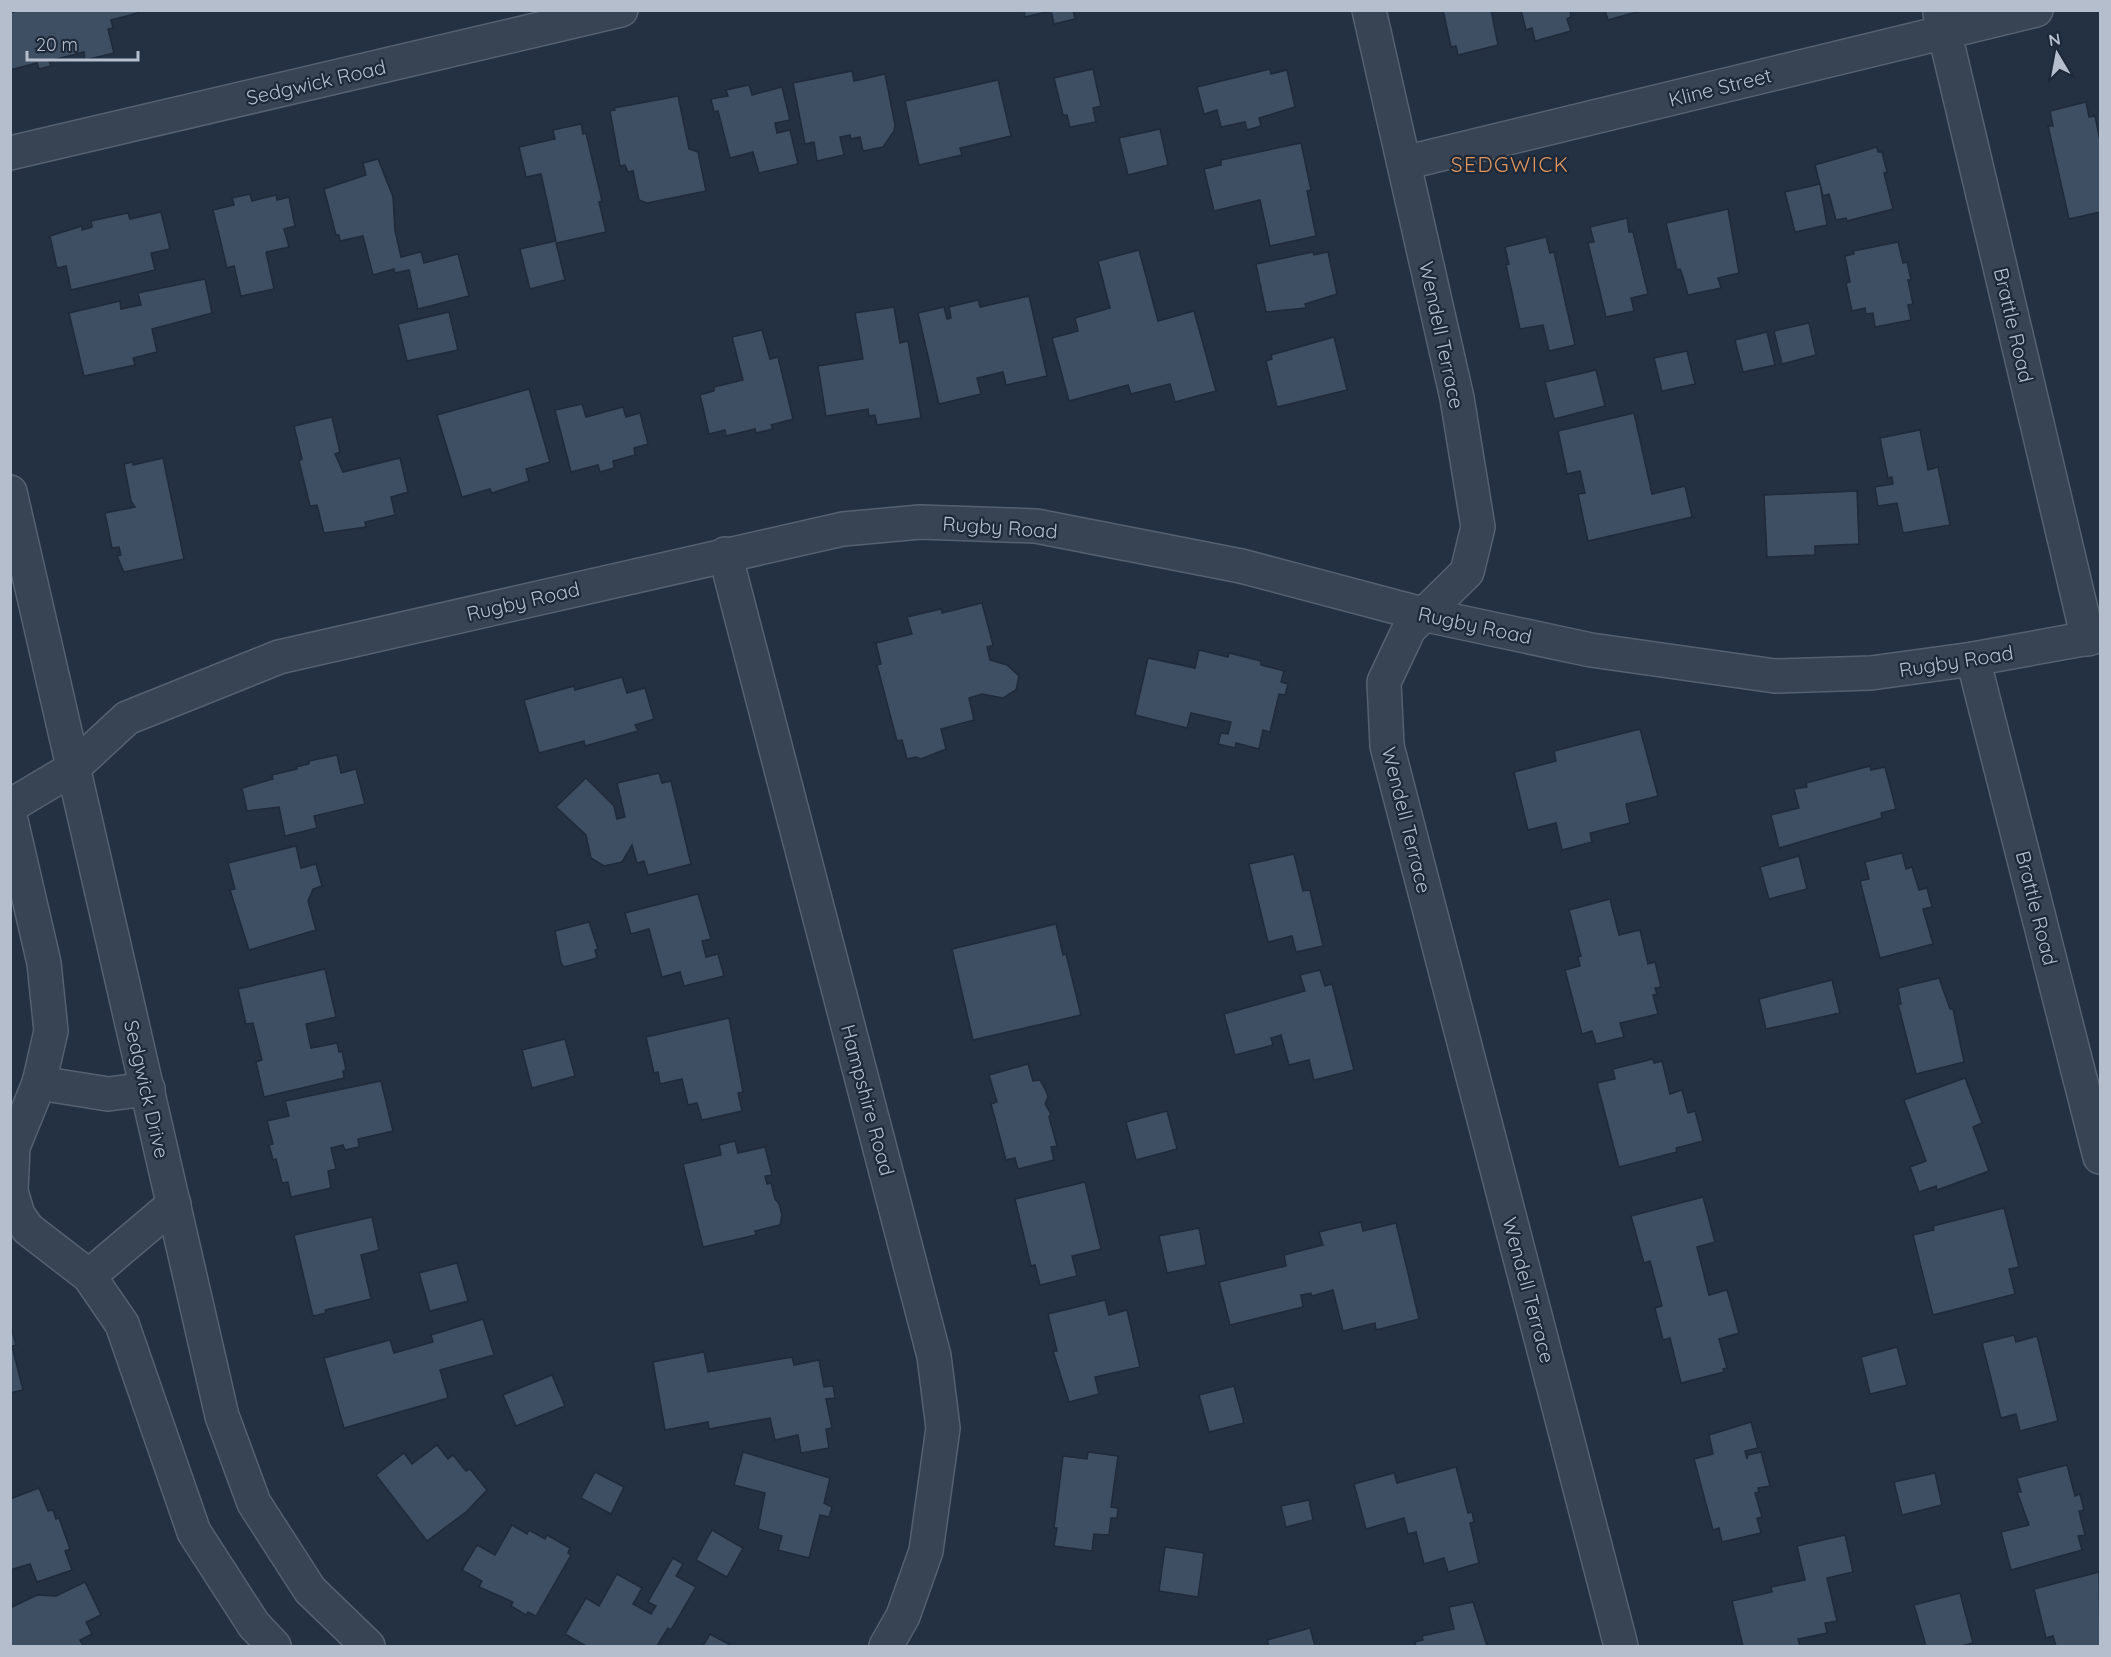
<svg xmlns="http://www.w3.org/2000/svg" width="2111" height="1657" font-family="Quicksand,sans-serif">
<style>
.building{fill:#3f4f63;stroke:#1f2a3a;stroke-width:1.5}
.lines{fill:none;stroke-linecap:round;stroke-linejoin:round}
.minor-casing{stroke:#566170;stroke-width:36}
.minor{stroke:#384353;stroke-width:33}
.labels{text-anchor:middle;dominant-baseline:central;stroke-width:4.5;stroke-linejoin:round;paint-order:stroke}
.street-label{font-size:20px;fill:#b5becd;stroke:#1d2838}
.neighbourhood-label{font-size:21px;letter-spacing:1.5px;fill:#e0965d;stroke:#1d2838}
</style>
<rect width="100%" height="100%" fill="#233143"/>
<!-- building -->
<g class="building">
<polygon points="20,10 137,10 138,13 111,20 113,28 108,29 114,53 85,60 84,52 49,61 51,66 39,69 37,63 10,70 10,13"/>
<polygon points="1024,10 1073,10 1075,19 1054,24 1051,11 1025,17"/>
<polygon points="1443,10 1491,10 1498,45 1458,55 1456,46 1451,47"/>
<polygon points="1521,10 1570,10 1571,17 1567,19 1571,31 1535,41 1532,28 1526,30"/>
<polygon points="1605,10 1644,10 1608,20"/>
<polygon points="1093,69 1101,106 1093,108 1096,122 1070,127 1067,115 1063,115 1054,78"/>
<polygon points="1270,69 1271,74 1287,70 1295,107 1259,118 1261,126 1247,130 1245,122 1221,127 1217,110 1204,114 1197,87"/>
<polygon points="852,71 854,81 885,74 895,125 894,131 883,147 863,151 860,137 851,139 850,135 840,137 844,155 817,161 814,142 805,144 793,83"/>
<polygon points="998,80 1011,136 960,148 962,155 919,165 905,101"/>
<polygon points="749,85 752,95 782,87 790,120 775,123 777,133 790,130 798,164 759,173 753,152 730,158 718,111 714,112 711,99 728,96 726,90"/>
<polygon points="678,96 689,149 698,152 706,191 647,203 639,200 633,171 628,172 625,165 620,166 610,111 615,110 614,108"/>
<polygon points="2086,102 2089,117 2095,116 2100,141 2100,212 2069,219 2048,126 2053,126 2050,111"/>
<polygon points="581,124 583,134 586,133 602,201 599,202 606,232 556,243 565,280 530,289 520,249 556,241 541,174 526,177 519,147 555,139 553,130"/>
<polygon points="1160,129 1168,165 1128,175 1119,138"/>
<polygon points="1301,143 1311,190 1307,191 1316,236 1270,246 1260,200 1214,211 1204,169 1221,165 1221,160"/>
<polygon points="1877,147 1878,152 1882,152 1887,172 1884,173 1893,209 1847,221 1846,218 1836,220 1829,194 1823,196 1815,165"/>
<polygon points="378,159 393,197 395,231 401,257 421,252 424,263 458,254 469,296 418,309 409,270 395,273 394,269 373,275 363,236 340,241 339,235 336,235 324,189 366,175 363,163"/>
<polygon points="1820,184 1827,225 1795,232 1785,192"/>
<polygon points="250,194 252,201 276,195 277,200 289,197 295,226 284,229 289,247 266,252 274,289 241,296 234,266 227,268 213,210 234,205 232,198"/>
<polygon points="1728,209 1739,273 1718,278 1721,288 1688,295 1683,277 1680,269 1677,270 1666,223"/>
<polygon points="161,212 170,249 151,253 155,270 71,290 66,266 57,268 50,236 82,226 82,230 92,227 91,221 128,213 130,219"/>
<polygon points="1627,218 1629,232 1633,232 1648,294 1631,298 1634,311 1606,317 1588,243 1594,242 1590,227"/>
<polygon points="1546,237 1550,253 1554,252 1575,345 1549,351 1543,325 1520,329 1506,265 1509,264 1505,247"/>
<polygon points="1898,242 1903,263 1907,262 1911,280 1908,280 1913,304 1908,305 1911,320 1875,327 1873,313 1866,314 1865,308 1852,311 1846,283 1850,282 1845,256 1854,254 1853,251"/>
<polygon points="1139,250 1158,321 1194,311 1216,391 1175,402 1170,384 1131,394 1128,385 1069,401 1052,338 1078,331 1075,318 1110,308 1098,261"/>
<polygon points="1313,252 1314,255 1328,252 1337,294 1305,304 1306,308 1266,312 1256,264"/>
<polygon points="205,279 212,313 152,329 157,352 133,358 135,365 84,376 69,313 120,301 121,309 141,305 138,293"/>
<polygon points="1029,296 1047,376 1006,385 1003,372 977,378 981,394 939,404 918,313 944,307 947,319 951,318 949,307 978,300 980,307"/>
<polygon points="894,307 900,343 908,341 921,418 877,425 875,415 869,416 868,409 826,416 818,366 863,359 855,313"/>
<polygon points="449,312 458,350 407,361 398,324"/>
<polygon points="1809,323 1816,355 1782,364 1774,331"/>
<polygon points="762,330 770,359 778,357 793,419 771,425 773,429 756,433 755,429 726,436 725,430 709,434 700,395 714,391 714,387 743,380 732,337"/>
<polygon points="1767,332 1775,365 1743,372 1735,340"/>
<polygon points="1334,337 1347,390 1277,407 1266,361 1272,359 1271,355"/>
<polygon points="1687,351 1695,384 1662,391 1654,358"/>
<polygon points="1596,370 1605,406 1554,419 1545,382"/>
<polygon points="529,389 550,462 526,469 529,481 492,493 490,489 462,497 437,415"/>
<polygon points="582,404 586,417 623,407 626,417 640,413 648,444 634,448 635,455 613,461 614,468 600,472 598,465 571,472 555,410"/>
<polygon points="1634,413 1652,494 1685,486 1692,517 1588,541 1578,494 1585,493 1580,471 1567,474 1558,431"/>
<polygon points="332,417 340,452 335,454 343,472 400,458 408,492 391,497 395,515 365,522 366,527 324,533 317,505 310,506 299,461 302,459 294,426"/>
<polygon points="1920,430 1928,470 1938,467 1950,525 1903,533 1897,503 1878,506 1875,487 1893,484 1892,477 1888,478 1880,438"/>
<polygon points="163,458 184,559 124,572 117,556 121,555 119,547 112,548 105,513 135,507 131,501 124,464 133,462 133,465"/>
<polygon points="1857,491 1859,544 1815,546 1815,555 1767,557 1764,495"/>
<polygon points="982,603 993,645 987,647 990,660 1007,665 1019,676 1016,690 1003,698 982,694 969,698 974,720 941,729 946,749 921,759 916,757 907,759 902,740 897,741 877,665 881,664 876,643 912,634 907,617 941,609 942,613"/>
<polygon points="1199,650 1228,657 1229,653 1261,661 1261,665 1284,671 1281,682 1288,684 1285,695 1279,694 1270,732 1263,730 1259,749 1236,743 1235,748 1218,744 1221,733 1228,734 1231,722 1191,713 1187,728 1135,715 1148,658 1195,668"/>
<polygon points="622,677 627,693 645,688 654,719 635,725 638,731 585,746 584,741 539,753 524,700 574,686 575,690"/>
<polygon points="1640,729 1658,796 1626,804 1630,823 1590,833 1592,842 1562,850 1556,823 1528,830 1514,772 1556,761 1554,751"/>
<polygon points="337,755 341,773 356,769 365,804 314,816 317,828 285,836 279,807 247,811 242,788 273,779 272,775 297,769 296,767 309,764 309,761"/>
<polygon points="1870,766 1871,770 1885,767 1896,809 1881,813 1882,818 1779,848 1771,815 1799,808 1794,789 1807,787 1806,783"/>
<polygon points="659,773 662,783 671,781 691,864 648,875 644,861 637,863 632,845 622,862 604,866 591,858 586,835 556,807 586,778 614,806 617,819 625,817 617,783"/>
<polygon points="296,846 301,868 316,864 322,886 313,889 308,901 316,930 249,950 230,890 235,889 228,863"/>
<polygon points="1902,853 1906,869 1912,867 1919,890 1927,888 1932,907 1923,909 1933,944 1880,958 1860,881 1869,879 1865,862"/>
<polygon points="1294,854 1303,891 1310,890 1323,946 1296,952 1292,936 1268,942 1249,864"/>
<polygon points="1799,856 1807,889 1769,899 1760,867"/>
<polygon points="698,894 711,939 702,941 706,957 718,954 724,976 684,986 680,972 662,977 649,929 631,934 625,913"/>
<polygon points="1610,899 1619,935 1640,930 1648,964 1655,962 1661,987 1655,988 1657,994 1653,995 1658,1014 1620,1023 1624,1037 1596,1044 1592,1031 1582,1034 1565,970 1580,966 1578,957 1581,956 1569,910"/>
<polygon points="589,922 598,949 595,950 597,958 564,967 561,963 555,931"/>
<polygon points="1056,924 1063,955 1066,954 1081,1015 973,1040 952,949"/>
<polygon points="325,969 336,1017 306,1024 311,1048 337,1043 339,1052 342,1051 346,1070 343,1071 344,1078 264,1097 256,1062 262,1060 253,1023 246,1024 238,989"/>
<polygon points="1320,970 1325,986 1332,984 1354,1070 1314,1080 1309,1060 1289,1065 1281,1035 1271,1038 1273,1045 1235,1055 1224,1014 1305,991 1300,975"/>
<polygon points="1939,978 1950,1009 1953,1009 1964,1062 1916,1074 1898,1004 1901,1004 1898,988"/>
<polygon points="1832,980 1840,1013 1766,1029 1759,999"/>
<polygon points="729,1018 743,1092 738,1093 742,1111 702,1120 697,1103 688,1105 682,1079 660,1084 658,1072 654,1073 646,1037"/>
<polygon points="565,1039 575,1076 532,1088 522,1050"/>
<polygon points="1653,1059 1654,1063 1662,1061 1670,1094 1682,1090 1688,1113 1695,1111 1703,1141 1676,1148 1677,1152 1619,1167 1597,1083 1615,1079 1613,1069"/>
<polygon points="1028,1064 1033,1081 1040,1080 1046,1091 1048,1097 1045,1104 1051,1114 1049,1117 1057,1146 1051,1147 1054,1160 1018,1169 1015,1158 1006,1160 991,1104 997,1102 989,1075"/>
<polygon points="1965,1078 1982,1123 1973,1127 1989,1171 1937,1190 1936,1186 1919,1192 1910,1167 1926,1161 1904,1100"/>
<polygon points="381,1081 393,1131 358,1139 359,1147 345,1150 343,1145 331,1148 336,1169 328,1171 331,1188 291,1197 288,1182 282,1183 276,1159 273,1160 269,1145 273,1144 267,1121 289,1116 285,1101"/>
<polygon points="1167,1111 1177,1149 1136,1160 1126,1122"/>
<polygon points="735,1141 738,1153 765,1147 772,1175 765,1176 767,1184 771,1183 775,1199 779,1204 782,1215 780,1225 755,1231 756,1235 703,1247 683,1164 721,1155 719,1145"/>
<polygon points="1085,1182 1101,1249 1072,1256 1077,1276 1040,1285 1035,1265 1031,1266 1015,1199"/>
<polygon points="1703,1197 1715,1242 1697,1247 1709,1295 1727,1290 1739,1333 1719,1339 1727,1368 1723,1369 1724,1372 1681,1383 1670,1338 1663,1340 1655,1308 1662,1306 1650,1261 1644,1263 1631,1216"/>
<polygon points="2004,1208 2019,1267 2009,1269 2015,1294 1933,1315 1913,1235 1934,1230 1933,1226"/>
<polygon points="372,1217 379,1250 361,1255 371,1299 325,1310 326,1313 313,1316 294,1235"/>
<polygon points="1361,1222 1363,1231 1396,1223 1419,1319 1376,1330 1375,1323 1343,1331 1333,1290 1312,1296 1311,1293 1301,1295 1303,1307 1230,1325 1219,1282 1286,1266 1284,1255 1323,1245 1319,1232"/>
<polygon points="1199,1228 1206,1265 1167,1273 1159,1236"/>
<polygon points="457,1263 468,1301 430,1311 419,1273"/>
<polygon points="1105,1300 1109,1315 1127,1310 1140,1367 1095,1377 1099,1394 1069,1402 1053,1351 1057,1351 1048,1314"/>
<polygon points="483,1319 494,1355 440,1370 448,1398 344,1428 324,1358 390,1340 394,1353 433,1342 431,1335"/>
<polygon points="10,1323 16,1345 12,1346 23,1390 10,1393"/>
<polygon points="2014,1335 2016,1342 2037,1336 2058,1421 2020,1431 2016,1414 2001,1418 1982,1343"/>
<polygon points="1897,1347 1907,1385 1870,1394 1861,1357"/>
<polygon points="704,1352 708,1372 792,1357 794,1365 819,1360 824,1387 833,1386 835,1398 826,1399 832,1428 826,1429 829,1448 801,1453 798,1435 775,1440 770,1418 709,1429 708,1422 665,1430 653,1362"/>
<polygon points="552,1375 565,1406 516,1426 503,1395"/>
<polygon points="1234,1386 1244,1423 1209,1432 1199,1395"/>
<polygon points="1751,1422 1758,1448 1745,1451 1747,1459 1748,1455 1761,1452 1770,1486 1758,1488 1759,1492 1755,1493 1762,1517 1757,1518 1761,1533 1722,1542 1719,1528 1713,1530 1694,1459 1713,1454 1709,1435"/>
<polygon points="437,1445 448,1459 453,1455 466,1471 470,1469 487,1490 466,1512 427,1541 376,1475 404,1453 412,1464"/>
<polygon points="743,1452 830,1478 824,1503 832,1507 829,1517 820,1515 809,1558 778,1550 782,1536 758,1529 765,1493 734,1485"/>
<polygon points="1088,1452 1118,1456 1111,1507 1118,1508 1117,1518 1111,1518 1109,1535 1094,1534 1092,1551 1054,1546 1057,1528 1054,1528 1063,1456 1087,1459"/>
<polygon points="2067,1465 2075,1496 2080,1494 2084,1510 2079,1511 2085,1535 2078,1536 2082,1550 2011,1570 2001,1532 2029,1525 2017,1492 2021,1492 2017,1478"/>
<polygon points="1456,1467 1468,1513 1472,1512 1474,1522 1470,1523 1479,1563 1448,1572 1444,1558 1424,1564 1416,1532 1408,1534 1404,1518 1366,1529 1354,1484 1394,1473 1397,1483"/>
<polygon points="595,1472 624,1487 611,1514 581,1498"/>
<polygon points="1935,1473 1942,1505 1902,1515 1894,1482"/>
<polygon points="39,1488 48,1511 53,1510 56,1519 59,1518 70,1549 65,1551 72,1570 37,1582 30,1564 10,1570 10,1499"/>
<polygon points="1309,1500 1313,1520 1286,1527 1281,1506"/>
<polygon points="512,1525 527,1534 529,1530 545,1539 547,1535 570,1548 568,1553 571,1555 536,1616 528,1612 526,1615 511,1606 513,1602 479,1587 482,1581 462,1570 477,1545 495,1555"/>
<polygon points="712,1530 743,1548 727,1577 696,1560"/>
<polygon points="1845,1535 1853,1572 1827,1578 1837,1621 1825,1623 1827,1633 1798,1639 1800,1646 1743,1646 1732,1601 1772,1592 1771,1587 1805,1580 1797,1546"/>
<polygon points="1165,1547 1204,1553 1198,1597 1159,1591"/>
<polygon points="673,1558 683,1564 676,1576 696,1587 671,1630 668,1628 657,1646 586,1646 565,1634 586,1598 599,1606 617,1574 642,1588 633,1604 651,1614 656,1606 648,1602"/>
<polygon points="2099,1572 2100,1646 2056,1646 2053,1636 2046,1638 2034,1589"/>
<polygon points="85,1582 101,1615 86,1622 92,1634 80,1640 83,1646 10,1646 10,1608 37,1595 56,1596"/>
<polygon points="1960,1593 1973,1643 1961,1646 1926,1646 1914,1605"/>
<polygon points="1473,1602 1487,1646 1416,1646 1415,1642 1423,1640 1422,1636 1454,1629 1449,1607"/>
<polygon points="1310,1628 1315,1646 1269,1646 1267,1640"/>
<polygon points="710,1634 732,1646 703,1646"/>
</g>
<g class="lines">
<!-- minor casing -->
<g class="minor-casing">
<g id="minor">
<polyline points="1369,10 1457,398 1478,527 1467,572 1409,629 1384,682 1387,746 1621,1646"/>
<polyline points="1940,13 2088,639"/>
<polyline points="10,153 621,10"/>
<polyline points="1404,163 2036,10"/>
<polyline points="10,492 222,1416 254,1503 310,1590 368,1646"/>
<polyline points="725,554 934,1356 943,1428 926,1551 903,1616 886,1646"/>
<polyline points="1973,659 2100,1157"/>
<polyline points="10,806 72,769 127,718 279,657 843,529 920,522 1036,526 1241,566 1422,614 1591,650 1775,676 1871,673 1973,659 2100,636"/>
<polyline points="10,816 44,963 51,1031 39,1083 13,1147 11,1191 18,1215 28,1229 89,1276 122,1324 194,1532 254,1625 274,1646"/>
<polyline points="39,1083 108,1094 148,1089"/>
<polyline points="89,1276 174,1204"/>
</g>
</g>
<!-- minor -->
<use href="#minor" class="minor"/>
</g>
<g class="labels">
<!-- street labels -->
<g class="street-label">
<text transform="translate(316 82) rotate(-13)">Sedgwick Road</text>
<text transform="translate(1720 87) rotate(-14)">Kline Street</text>
<text transform="translate(2014 325) rotate(77)">Brattle Road</text>
<text transform="translate(1442 335) rotate(78)">Wendell Terrace</text>
<text transform="translate(1000 527) rotate(4)">Rugby Road</text>
<text transform="translate(523 601) rotate(-13)">Rugby Road</text>
<text transform="translate(1475 625) rotate(12)">Rugby Road</text>
<text transform="translate(1956 661) rotate(-9)">Rugby Road</text>
<text transform="translate(1407 820) rotate(76)">Wendell Terrace</text>
<text transform="translate(2037 908) rotate(76)">Brattle Road</text>
<text transform="translate(147 1089) rotate(77)">Sedgwick Drive</text>
<text transform="translate(868 1100) rotate(75)">Hampshire Road</text>
<text transform="translate(1529 1290) rotate(75)">Wendell Terrace</text>
</g>
<!-- neighbourhood labels -->
<g class="neighbourhood-label">
<text x="1510" y="164">SEDGWICK</text>
</g>
</g>
<!-- border -->
<rect width="2111" height="1657" fill="none" stroke="#b5becd" stroke-width="24"/>
<!-- north arrow -->
<g transform="translate(2057 54) rotate(350)" stroke="#1d2838" stroke-width="4.5" paint-order="stroke">
<path d="M0-4.5L10 22L0 15L-10 22Z" fill="#b5becd"/>
<text y="-9" font-size="16" font-weight="bold" text-anchor="middle" fill="#b5becd">N</text>
</g>
<!-- scale -->
<path d="M27 51v9h111v-9" fill="none" stroke="#b5becd" stroke-width="3"/>
<text x="36" y="51" font-size="18" fill="#b5becd" stroke="#1d2838" stroke-width="4.5" paint-order="stroke">20 m</text>
</svg>
